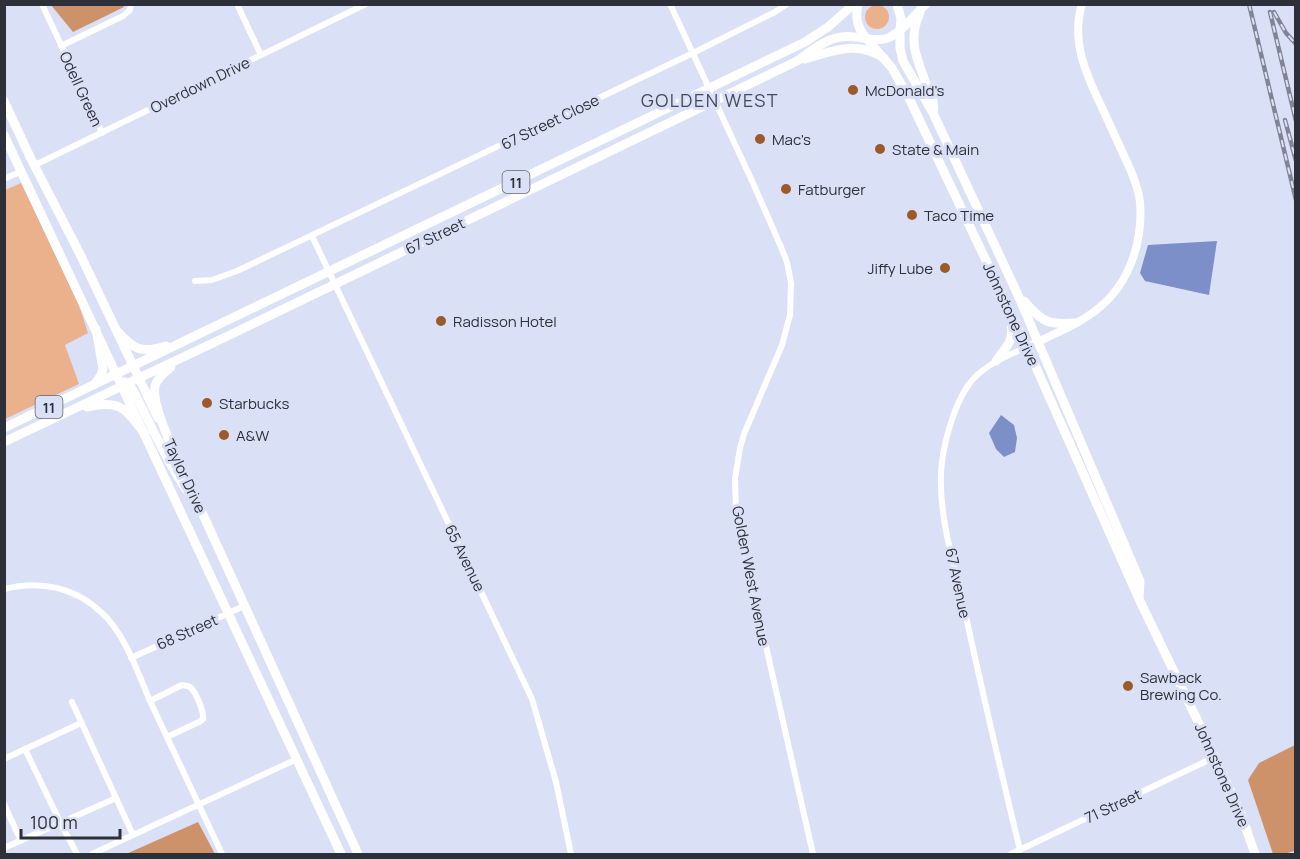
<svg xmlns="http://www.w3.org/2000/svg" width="1300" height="859" font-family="Manrope,sans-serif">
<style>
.green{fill:#ebb18c}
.forest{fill:#ce926b}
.water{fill:#7c8fc9}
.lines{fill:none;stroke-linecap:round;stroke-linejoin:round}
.minor{stroke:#fff;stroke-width:6}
.tertiary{stroke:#fff;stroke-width:8}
.secondary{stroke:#fff;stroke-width:9}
.primary{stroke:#fff;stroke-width:9}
.rail-casing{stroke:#808594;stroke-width:4.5}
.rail{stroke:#dae1f7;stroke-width:2;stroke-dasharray:7;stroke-linecap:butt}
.poi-dot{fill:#9c5929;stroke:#dae1f7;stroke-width:2}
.labels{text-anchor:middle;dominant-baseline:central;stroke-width:6;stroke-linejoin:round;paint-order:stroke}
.shield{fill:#dae1f7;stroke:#616571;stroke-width:1.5}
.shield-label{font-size:14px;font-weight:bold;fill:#2d3038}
.street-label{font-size:15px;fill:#2d3038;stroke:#dae1f7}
.poi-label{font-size:15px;fill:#2d3038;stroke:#dae1f7;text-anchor:start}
.quarter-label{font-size:18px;letter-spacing:1.5px;fill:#43495b;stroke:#dae1f7}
</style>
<rect width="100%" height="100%" fill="#dae1f7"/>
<!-- green -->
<g class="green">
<circle cx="877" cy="17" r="12"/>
<polygon points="21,183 78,302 88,333 65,345 79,384 5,419 5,190"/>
</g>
<!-- forest -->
<g class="forest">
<polygon points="123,4 124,7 73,32 51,5"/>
<polygon points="1295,745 1295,851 1283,854 1273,854 1248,780 1259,763"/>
<polygon points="198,822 215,854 126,854"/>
</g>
<!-- water -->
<g class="water">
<polygon points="1217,241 1209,295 1145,281 1140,273 1148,245"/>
<polygon points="1001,415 1014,425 1017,438 1015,452 1004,457 996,449 989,433"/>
</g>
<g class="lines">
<!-- minor -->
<g class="minor">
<polyline points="42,4 102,133"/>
<polyline points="237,4 261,55"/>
<polyline points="670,4 753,183 781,247 787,262 791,283 790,315 782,345 744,434 740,448 735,479 736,512 739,527 813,854"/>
<polyline points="61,46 123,16 130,10 131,4"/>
<polyline points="35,165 366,4"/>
<polyline points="4,179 22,171"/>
<polyline points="312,236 532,699 556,782 571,854"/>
<polyline points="195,281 212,280 237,271 693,53 775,12 787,4"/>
<path d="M4,589C40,580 75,587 102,613C125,634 138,673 150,701C174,752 198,803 222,854"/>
<polyline points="131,658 244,606"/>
<path d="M150,701L182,685C187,686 189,685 192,689C197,695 204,712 203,719L199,722L167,737"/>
<polyline points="72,702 133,835"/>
<polyline points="25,749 61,824 77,854"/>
<polyline points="4,759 81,723"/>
<polyline points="4,804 21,841"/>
<polyline points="4,848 116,798"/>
<path d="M1020,850C1000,768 981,686 963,603C953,561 939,516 941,473C942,448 953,408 967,387C981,366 1005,357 1027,347"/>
<polyline points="92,854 297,759"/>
<polyline points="1011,854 1215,757"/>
</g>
<!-- tertiary -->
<path class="tertiary" d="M1027,347C1051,335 1079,325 1100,307C1130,282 1143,241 1140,202C1139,192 1135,181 1131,171C1122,151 1113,132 1104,112C1088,78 1070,43 1082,4"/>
<!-- secondary -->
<g class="secondary">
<polyline points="900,30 900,48 903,61 933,113 1018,295 1140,581 1139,597"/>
<polyline points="866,38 892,68 909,98 1027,347 1139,599 1215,757 1241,814 1255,854"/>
<polyline points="4,101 31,159 80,254 158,418"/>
<polyline points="4,135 341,854"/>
<path d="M1024,301C1043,323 1048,325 1076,323"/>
<path d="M996,361C1008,345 1014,341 1011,320"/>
<polyline points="168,438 358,854"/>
</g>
<!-- primary -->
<g class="primary">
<path d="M858,4C855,18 857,27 866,38"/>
<polyline points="897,4 901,19 900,30"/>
<path d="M920,13C907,40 917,59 927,86C931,96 935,102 933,113"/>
<path d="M805,59C834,51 856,40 884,58"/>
<path d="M117,331C134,349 140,354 166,346"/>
<path d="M125,382L133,390C153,429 171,472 199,507"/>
<polyline points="95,384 101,375 103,369 96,329"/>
<path d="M87,407C122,399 125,409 145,434"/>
<polyline points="4,428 805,42 828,27 854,4"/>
<path d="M4,442L234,333L797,61C810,52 825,39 841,37C858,34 877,45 892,36C905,29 915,14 926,4"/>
<path d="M170,444C165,429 152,401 155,386C157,378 165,372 171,367"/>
</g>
<!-- rail casing -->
<g class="rail-casing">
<g id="rail">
<polyline points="1249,4 1296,200"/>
<polyline points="1270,12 1296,121"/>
<polyline points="1274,12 1286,33 1296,44"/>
<polyline points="1285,120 1296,161"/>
</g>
</g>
<!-- rail -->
<use href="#rail" class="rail"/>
</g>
<!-- markers -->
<g class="poi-dot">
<circle cx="853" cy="90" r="6"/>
<circle cx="760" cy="139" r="6"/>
<circle cx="880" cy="149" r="6"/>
<circle cx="786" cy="189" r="6"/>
<circle cx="912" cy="215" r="6"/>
<circle cx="945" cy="268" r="6"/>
<circle cx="441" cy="321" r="6"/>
<circle cx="207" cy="403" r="6"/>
<circle cx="224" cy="435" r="6"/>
<circle cx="1128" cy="686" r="6"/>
</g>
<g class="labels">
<!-- shield labels -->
<g class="shield">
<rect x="502.5" y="171" width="27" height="22" rx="4.5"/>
<rect x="35.5" y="396" width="27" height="22" rx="4.5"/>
</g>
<g class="shield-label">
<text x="516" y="182">11</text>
<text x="49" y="407">11</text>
</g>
<!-- street labels -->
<g class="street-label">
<text transform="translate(200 85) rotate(-26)">Overdown Drive</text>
<text transform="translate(81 89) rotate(65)">Odell Green</text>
<text transform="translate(550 122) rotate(-26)">67 Street Close</text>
<text transform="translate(435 236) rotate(-26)">67 Street</text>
<text transform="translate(1011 314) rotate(65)">Johnstone Drive</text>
<text transform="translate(185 476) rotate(65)">Taylor Drive</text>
<text transform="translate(465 558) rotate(64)">65 Avenue</text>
<text transform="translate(751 576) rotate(79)">Golden West Avenue</text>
<text transform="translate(958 583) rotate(78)">67 Avenue</text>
<text transform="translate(187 632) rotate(-24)">68 Street</text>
<text transform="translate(1222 775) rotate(66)">Johnstone Drive</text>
<text transform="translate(1113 806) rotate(-25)">71 Street</text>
</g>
<!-- poi labels -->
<g class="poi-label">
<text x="865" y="90">McDonald's</text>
<text x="772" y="139">Mac's</text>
<text x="892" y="149">State &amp; Main</text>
<text x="798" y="189">Fatburger</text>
<text x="924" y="215">Taco Time</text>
<text x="933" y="268" text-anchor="end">Jiffy Lube</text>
<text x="453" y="321">Radisson Hotel</text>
<text x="219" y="403">Starbucks</text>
<text x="236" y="435">A&amp;W</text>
<text x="1140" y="677">Sawback<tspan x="1140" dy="17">Brewing Co.</tspan></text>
</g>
<!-- quarter labels -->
<g class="quarter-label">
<text x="710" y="100">GOLDEN WEST</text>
</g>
</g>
<!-- border -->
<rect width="1300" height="859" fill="none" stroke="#2d3038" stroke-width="12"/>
<!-- scale -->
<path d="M21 829v9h99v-9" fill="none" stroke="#2d3038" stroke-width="3"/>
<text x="30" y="829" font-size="18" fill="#2d3038" stroke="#dae1f7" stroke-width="4.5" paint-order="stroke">100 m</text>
</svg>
